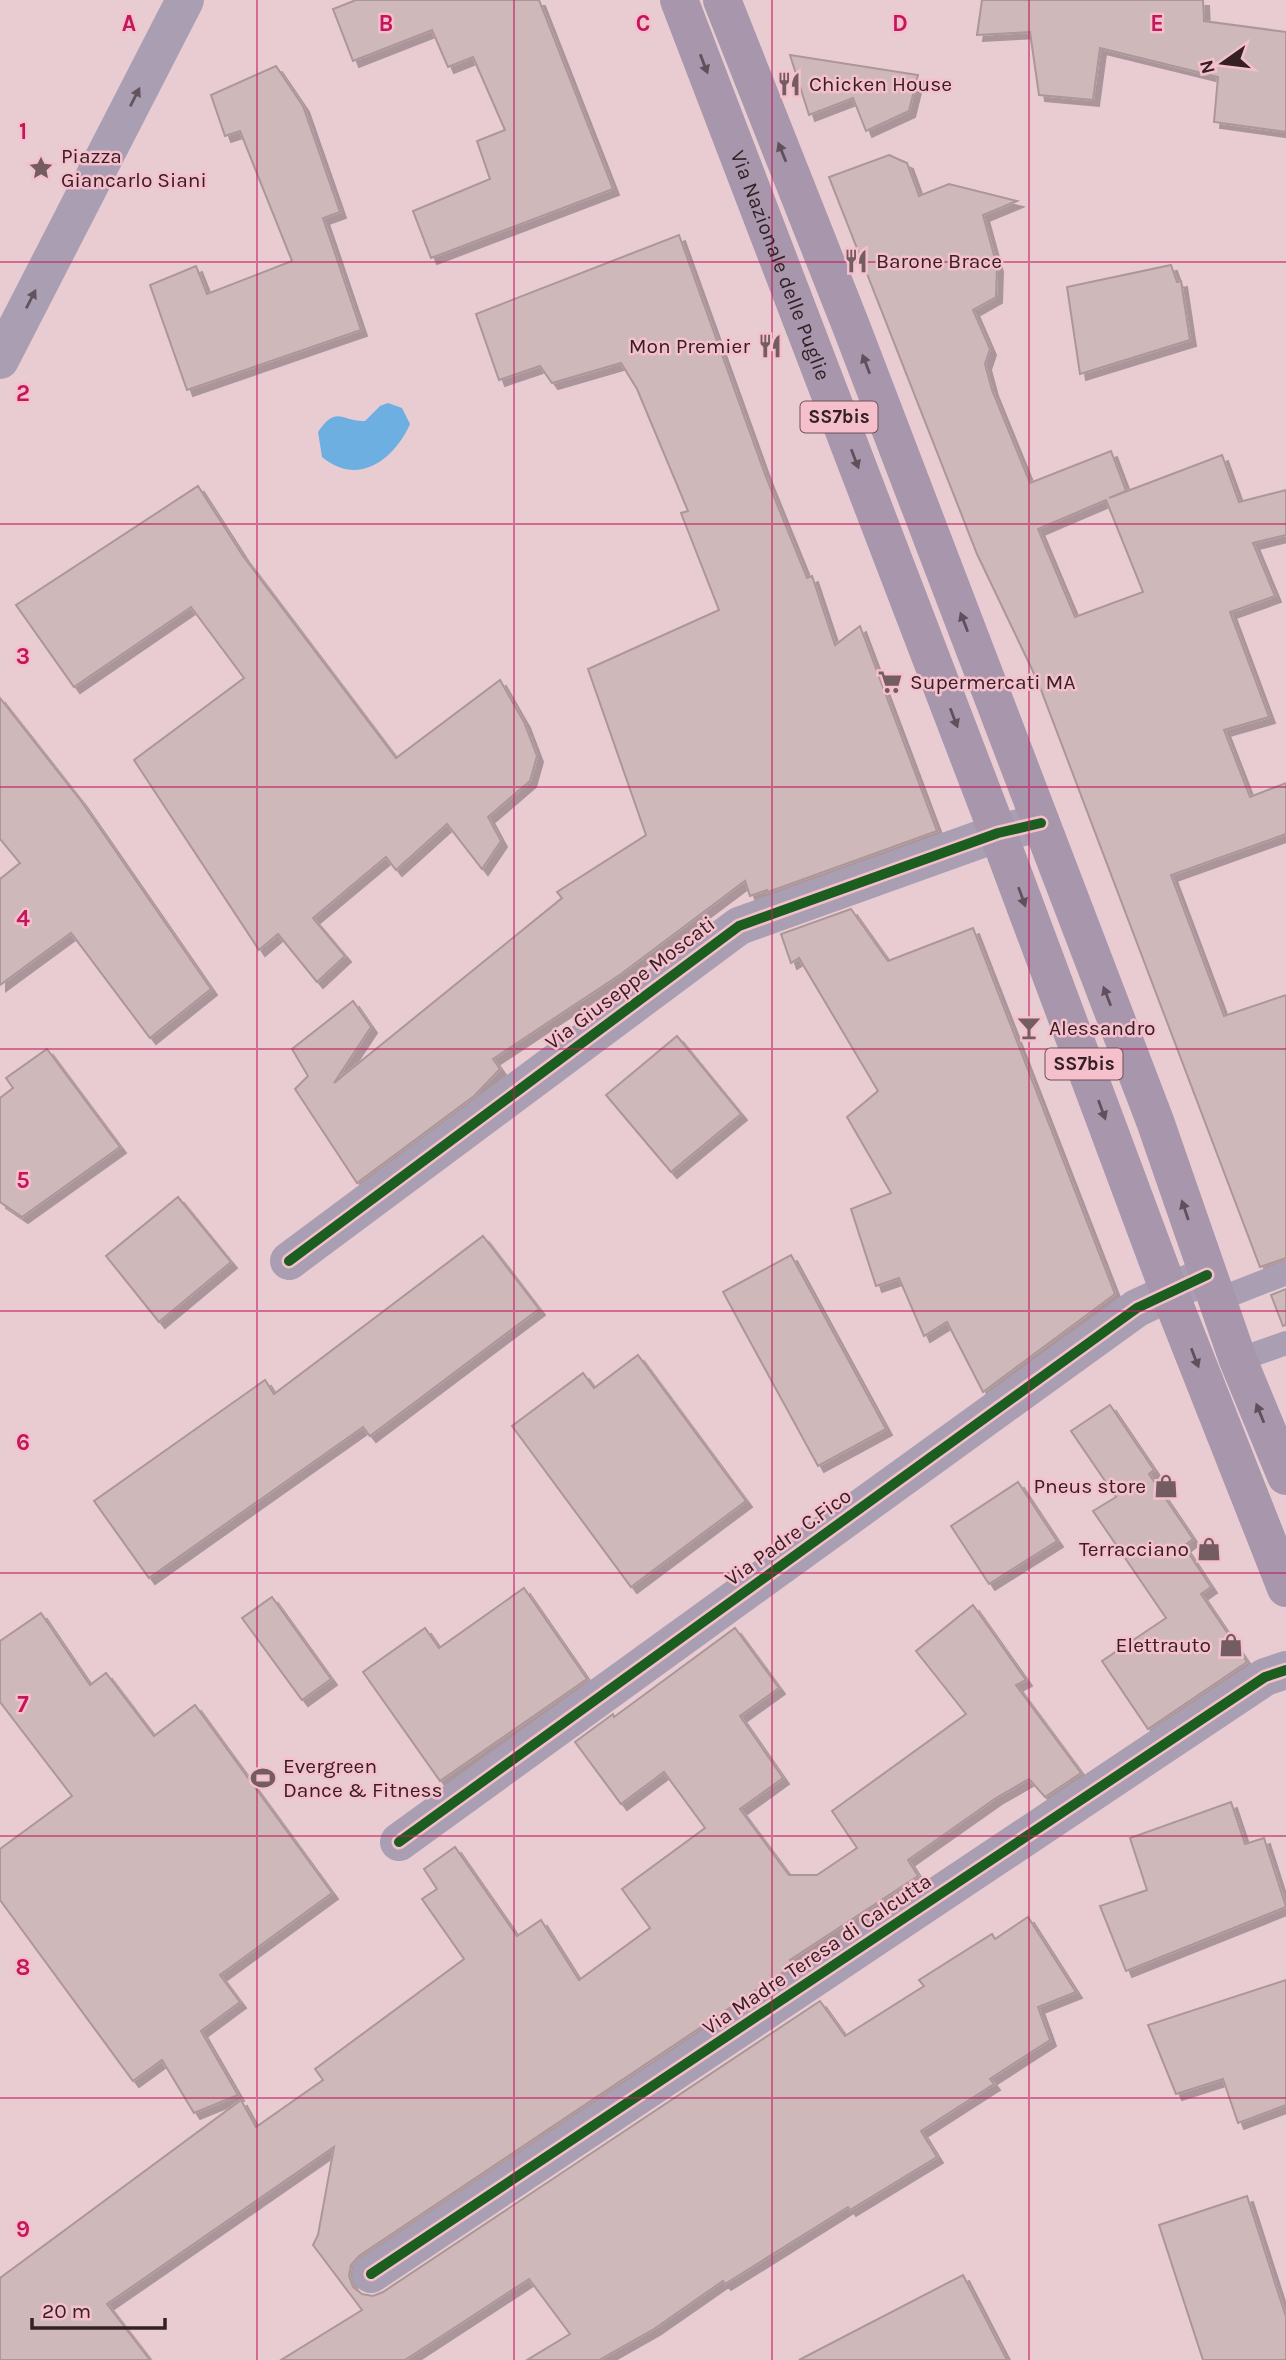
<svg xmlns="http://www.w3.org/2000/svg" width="1286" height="2360" font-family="Karla,sans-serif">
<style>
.water{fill:#6dafe0}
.building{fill:#ceb8ba;stroke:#ac9698;stroke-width:2;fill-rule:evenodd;filter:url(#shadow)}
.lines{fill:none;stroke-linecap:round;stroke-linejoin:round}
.lane{stroke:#aa9fb2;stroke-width:24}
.street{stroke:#aa9fb2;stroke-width:38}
.primary{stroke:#a796ac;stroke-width:38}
.cycleway-casing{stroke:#f5bfcc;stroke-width:15}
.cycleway{stroke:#1b5e20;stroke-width:10}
.oneway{fill:#624f5b}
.oneway2{fill:#63535d}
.grid{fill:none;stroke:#c2185b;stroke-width:2;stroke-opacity:0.55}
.labels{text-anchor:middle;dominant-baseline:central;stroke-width:5;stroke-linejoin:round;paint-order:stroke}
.shield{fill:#f5bfcc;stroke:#6e5057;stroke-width:2}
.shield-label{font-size:19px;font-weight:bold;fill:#342025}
.poi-label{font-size:21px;fill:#342025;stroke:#f5bfcc;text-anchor:start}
.street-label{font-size:21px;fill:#342025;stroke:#f5bfcc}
.grid-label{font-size:23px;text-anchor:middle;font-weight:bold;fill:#c2185b;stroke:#f5bfcc;stroke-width:5;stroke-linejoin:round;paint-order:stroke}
</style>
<defs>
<filter id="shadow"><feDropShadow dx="6" dy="6" stdDeviation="0" flood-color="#0004"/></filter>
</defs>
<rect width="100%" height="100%" fill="#e8ccd2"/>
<!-- water -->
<path class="water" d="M388,403L402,408L410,424C394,460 358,487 322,457L318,432C337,404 342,422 365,421L380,406Z"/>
<!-- building -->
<g class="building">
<polygon points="356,0 539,0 613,189 431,258 413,211 490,179 477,141 505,130 473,57 448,67 432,30 353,61 333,9"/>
<polygon points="982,0 1203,0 1204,21 1286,32 1286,132 1214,122 1218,77 1100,48 1093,100 1039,95 1030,32 977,35"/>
<polygon points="790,55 918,75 909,111 866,131 853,98 809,115"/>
<polygon points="276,66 303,106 340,212 323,218 361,330 187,390 150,285 196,266 207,294 292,261 240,131 225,136 211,95"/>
<path d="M889,155L907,163L919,196L949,184L1017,201L983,215L997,266L996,297L973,310L990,349L985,364L992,390L1030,483L1111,451L1126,491L1109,498L1222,455L1239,502L1286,490V535L1253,543L1275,596L1230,612L1269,717L1224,730L1250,797L1286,783V834L1171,875L1224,1016L1286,995V1258L1260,1267L1038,682L977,554L829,177ZM1106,500L1143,592L1075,617L1038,529Z"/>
<polygon points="679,235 766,477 807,578 812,576 835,645 860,626 937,831 768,892 767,890 750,896 745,881 621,974 493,1059 500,1069 474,1096 357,1183 295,1089 308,1076 292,1049 353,1001 371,1027 334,1083 562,898 557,892 646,835 588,669 719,610 681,513 688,511 637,389 621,363 552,383 540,366 499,380 476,314"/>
<polygon points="1171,265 1177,282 1181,281 1190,340 1080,374 1067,287"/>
<polygon points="198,486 243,556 396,758 500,680 524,722 537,756 530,781 488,817 501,841 482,869 447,824 396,870 386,857 313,918 345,956 317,982 278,934 259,950 134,760 244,678 191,607 74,687 16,605"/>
<polygon points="0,698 81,801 211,989 150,1038 71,933 0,985 0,879 20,863 0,839"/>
<polygon points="851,909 888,961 973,928 1115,1294 983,1392 947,1322 924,1336 899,1278 876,1286 851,1209 891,1193 847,1117 878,1091 799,958 791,963 781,934"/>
<polygon points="677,1036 741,1114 671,1172 606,1095"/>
<polygon points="47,1049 120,1147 22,1217 0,1202 0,1098 13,1088 6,1078"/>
<polygon points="178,1197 231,1262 159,1322 106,1256"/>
<polygon points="483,1236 539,1309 370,1436 363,1427 149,1578 94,1501 265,1380 274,1394"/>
<polygon points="791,1255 886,1429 818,1466 723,1292"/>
<polygon points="1286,1289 1286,1325 1283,1326 1271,1295"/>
<polygon points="638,1355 746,1501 631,1587 512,1426 583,1373 594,1388"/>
<polygon points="1110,1405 1154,1470 1149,1474 1193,1539 1184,1546 1211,1587 1201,1594 1247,1662 1148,1729 1102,1661 1166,1618 1093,1511 1116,1497 1071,1431"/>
<polygon points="1018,1482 1057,1541 989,1584 951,1526"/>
<polygon points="524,1588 587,1679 440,1781 363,1672 425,1628 439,1648"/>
<polygon points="272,1597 331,1679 302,1700 242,1618"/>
<polygon points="973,1605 1026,1680 1016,1685 1081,1773 1045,1797 1029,1779 996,1798 908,1860 918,1876 790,1960 794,1965 359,2256 351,2265 349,2276 353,2287 362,2294 373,2296 383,2292 820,2001 845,2036 924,1986 919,1980 992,1934 995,1939 1028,1917 1076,1992 1038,2007 1050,2040 990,2079 994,2084 921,2131 937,2157 850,2210 848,2207 725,2284 723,2281 654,2329 599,2360 527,2360 570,2334 529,2279 405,2360 281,2360 362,2310 313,2245 318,2235 334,2147 107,2304 150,2360 0,2360 0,2278 241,2100 256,2127 323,2080 315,2069 464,1959 422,1899 437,1889 424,1869 455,1847 517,1936 541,1920 579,1980 650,1928 622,1889 705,1828 664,1772 621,1804 575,1742 613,1714 614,1717 735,1628 779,1688 740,1716 783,1778 740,1809 789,1875 817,1875 857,1848 832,1811 966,1714 916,1651"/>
<polygon points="41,1613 90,1685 106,1673 154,1736 195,1705 332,1893 220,1975 240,2002 201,2031 238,2095 194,2113 162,2060 133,2081 0,1900 0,1849 72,1796 0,1702 0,1641"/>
<polygon points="1231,1802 1245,1844 1264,1838 1286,1907 1126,1971 1100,1906 1147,1890 1130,1838"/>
<polygon points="1286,1980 1286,2105 1238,2123 1223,2079 1176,2094 1148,2025"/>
<polygon points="1247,2196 1286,2317 1286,2360 1203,2360 1159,2225"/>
<polygon points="963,2275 1007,2360 799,2360"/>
</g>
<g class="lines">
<!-- lane -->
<g class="lane">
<polyline points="1217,1300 1286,1273"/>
<polyline points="1238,1360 1286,1343"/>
</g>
<!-- street -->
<g class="street">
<polyline points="0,360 185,0"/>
<polyline points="289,1261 739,926 998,833 1041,823"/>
<polyline points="399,1842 1137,1308 1207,1275"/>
<polyline points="371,2274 1265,1677 1286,1670"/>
</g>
<!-- primary -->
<g class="primary">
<path id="s1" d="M679,0L998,833L1170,1294L1286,1588"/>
<polyline points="722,0 851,326 1155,1121 1238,1360 1286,1476"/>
</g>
<!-- cycleway casing -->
<g class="cycleway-casing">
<g id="cycleway">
<polyline points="289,1261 739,926 998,833 1041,823"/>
<polyline points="399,1842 1137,1308 1207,1275"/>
<polyline points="371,2274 1265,1677 1286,1670"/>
</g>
</g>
<!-- cycleway -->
<use href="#cycleway" class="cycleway"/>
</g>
<!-- one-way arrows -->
<defs><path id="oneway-solid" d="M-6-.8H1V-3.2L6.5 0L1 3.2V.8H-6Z" transform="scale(1.75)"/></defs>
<g class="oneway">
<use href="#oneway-solid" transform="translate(704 64) rotate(69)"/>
<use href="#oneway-solid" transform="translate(782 152) rotate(-112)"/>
<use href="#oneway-solid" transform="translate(866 364) rotate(-111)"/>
<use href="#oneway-solid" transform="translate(855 459) rotate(69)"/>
<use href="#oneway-solid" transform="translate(964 622) rotate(-111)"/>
<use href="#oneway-solid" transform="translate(954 718) rotate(69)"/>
<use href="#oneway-solid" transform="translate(1022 897) rotate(70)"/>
<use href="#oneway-solid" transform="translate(1107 996) rotate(-111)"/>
<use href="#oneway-solid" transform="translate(1102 1110) rotate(70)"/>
<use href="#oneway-solid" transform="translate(1185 1210) rotate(-109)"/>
<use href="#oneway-solid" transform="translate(1195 1358) rotate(69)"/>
<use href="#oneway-solid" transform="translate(1260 1413) rotate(-112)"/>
</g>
<g class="oneway2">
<use href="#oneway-solid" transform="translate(135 97) rotate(-63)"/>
<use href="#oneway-solid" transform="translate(31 299) rotate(-63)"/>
</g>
<!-- grid -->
<path class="grid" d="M257,0V2360M514,0V2360M772,0V2360M1029,0V2360M0,262H1286M0,524H1286M0,787H1286M0,1049H1286M0,1311H1286M0,1573H1286M0,1836H1286M0,2098H1286"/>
<!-- icons -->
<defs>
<g id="restaurant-bare" transform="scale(1.89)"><path d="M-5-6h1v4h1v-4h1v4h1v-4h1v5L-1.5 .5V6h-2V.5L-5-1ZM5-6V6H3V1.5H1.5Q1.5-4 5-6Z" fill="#735c62" stroke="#f5bfcc" stroke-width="2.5" paint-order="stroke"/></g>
<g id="sight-bare" transform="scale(1.89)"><path d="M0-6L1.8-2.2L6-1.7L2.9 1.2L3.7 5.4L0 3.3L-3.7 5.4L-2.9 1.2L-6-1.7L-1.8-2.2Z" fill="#735c62" stroke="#f5bfcc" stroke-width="2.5" paint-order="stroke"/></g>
<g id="supermarket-bare" transform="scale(1.89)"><path d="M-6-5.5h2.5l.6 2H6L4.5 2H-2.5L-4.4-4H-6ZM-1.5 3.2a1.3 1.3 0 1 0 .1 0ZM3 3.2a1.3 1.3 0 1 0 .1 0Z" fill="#735c62" stroke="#f5bfcc" stroke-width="2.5" paint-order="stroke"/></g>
<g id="bar-bare" transform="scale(1.89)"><path d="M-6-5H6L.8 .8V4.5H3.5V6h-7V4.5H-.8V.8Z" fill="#735c62" stroke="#f5bfcc" stroke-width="2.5" paint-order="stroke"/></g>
<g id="shop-bare" transform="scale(1.89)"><path d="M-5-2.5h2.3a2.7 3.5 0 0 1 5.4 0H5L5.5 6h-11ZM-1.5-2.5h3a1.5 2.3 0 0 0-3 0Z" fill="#735c62" stroke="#f5bfcc" stroke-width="2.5" paint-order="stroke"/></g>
<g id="stadium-bare" transform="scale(1.89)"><path d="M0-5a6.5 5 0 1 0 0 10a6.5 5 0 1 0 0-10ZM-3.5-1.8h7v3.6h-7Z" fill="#735c62" stroke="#f5bfcc" stroke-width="2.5" paint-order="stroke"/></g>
</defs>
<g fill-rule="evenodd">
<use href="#restaurant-bare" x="789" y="84"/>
<use href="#sight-bare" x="41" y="168"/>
<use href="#restaurant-bare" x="856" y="261"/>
<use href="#restaurant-bare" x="770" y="346"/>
<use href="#supermarket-bare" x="890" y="682"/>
<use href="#bar-bare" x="1029" y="1028"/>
<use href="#shop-bare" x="1166" y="1486"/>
<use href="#shop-bare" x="1209" y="1549"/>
<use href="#shop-bare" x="1231" y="1645"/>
<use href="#stadium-bare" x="263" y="1778"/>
</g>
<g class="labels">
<!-- shield labels -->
<g class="shield">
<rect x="800.5" y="401.5" width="77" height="31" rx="5"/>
<rect x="1045.5" y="1048.5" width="77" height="31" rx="5"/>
</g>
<g class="shield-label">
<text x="839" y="417">SS7bis</text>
<text x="1084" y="1064">SS7bis</text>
</g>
<!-- poi labels -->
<g class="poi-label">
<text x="809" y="84">Chicken House</text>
<text x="61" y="156">Piazza<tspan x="61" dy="24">Giancarlo Siani</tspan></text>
<text x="876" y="261">Barone Brace</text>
<text x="750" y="346" text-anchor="end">Mon Premier</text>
<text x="910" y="682">Supermercati MA</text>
<text x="1049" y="1028">Alessandro</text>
<text x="1146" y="1486" text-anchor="end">Pneus store</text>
<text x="1189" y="1549" text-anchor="end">Terracciano</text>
<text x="1211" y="1645" text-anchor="end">Elettrauto</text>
<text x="283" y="1766">Evergreen<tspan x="283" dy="24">Dance &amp; Fitness</tspan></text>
</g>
<!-- street labels -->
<g class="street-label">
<text stroke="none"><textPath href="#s1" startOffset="284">Via Nazionale delle Puglie</textPath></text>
<text transform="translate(630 983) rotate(-37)">Via Giuseppe Moscati</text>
<text transform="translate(788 1537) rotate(-36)">Via Padre C.Fico</text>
<text transform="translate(817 1954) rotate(-34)">Via Madre Teresa di Calcutta</text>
</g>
</g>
<g class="grid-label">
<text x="129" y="31">A</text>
<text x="386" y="31">B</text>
<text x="643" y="31">C</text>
<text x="900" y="31">D</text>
<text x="1157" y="31">E</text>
<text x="23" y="139">1</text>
<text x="23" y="401">2</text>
<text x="23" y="664">3</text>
<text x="23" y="926">4</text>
<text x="23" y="1188">5</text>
<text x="23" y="1450">6</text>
<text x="23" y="1712">7</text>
<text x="23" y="1975">8</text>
<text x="23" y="2237">9</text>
</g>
<!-- north arrow -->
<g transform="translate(1223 63) rotate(256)" stroke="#f5bfcc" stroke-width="5" paint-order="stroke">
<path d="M0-5L12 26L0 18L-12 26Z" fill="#342025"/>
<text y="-10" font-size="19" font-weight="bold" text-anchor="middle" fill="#342025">N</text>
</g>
<!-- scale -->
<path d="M32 2318v10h133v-10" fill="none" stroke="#342025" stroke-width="3.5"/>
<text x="42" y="2318" font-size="21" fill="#342025" stroke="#f5bfcc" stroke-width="5" paint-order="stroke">20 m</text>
</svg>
